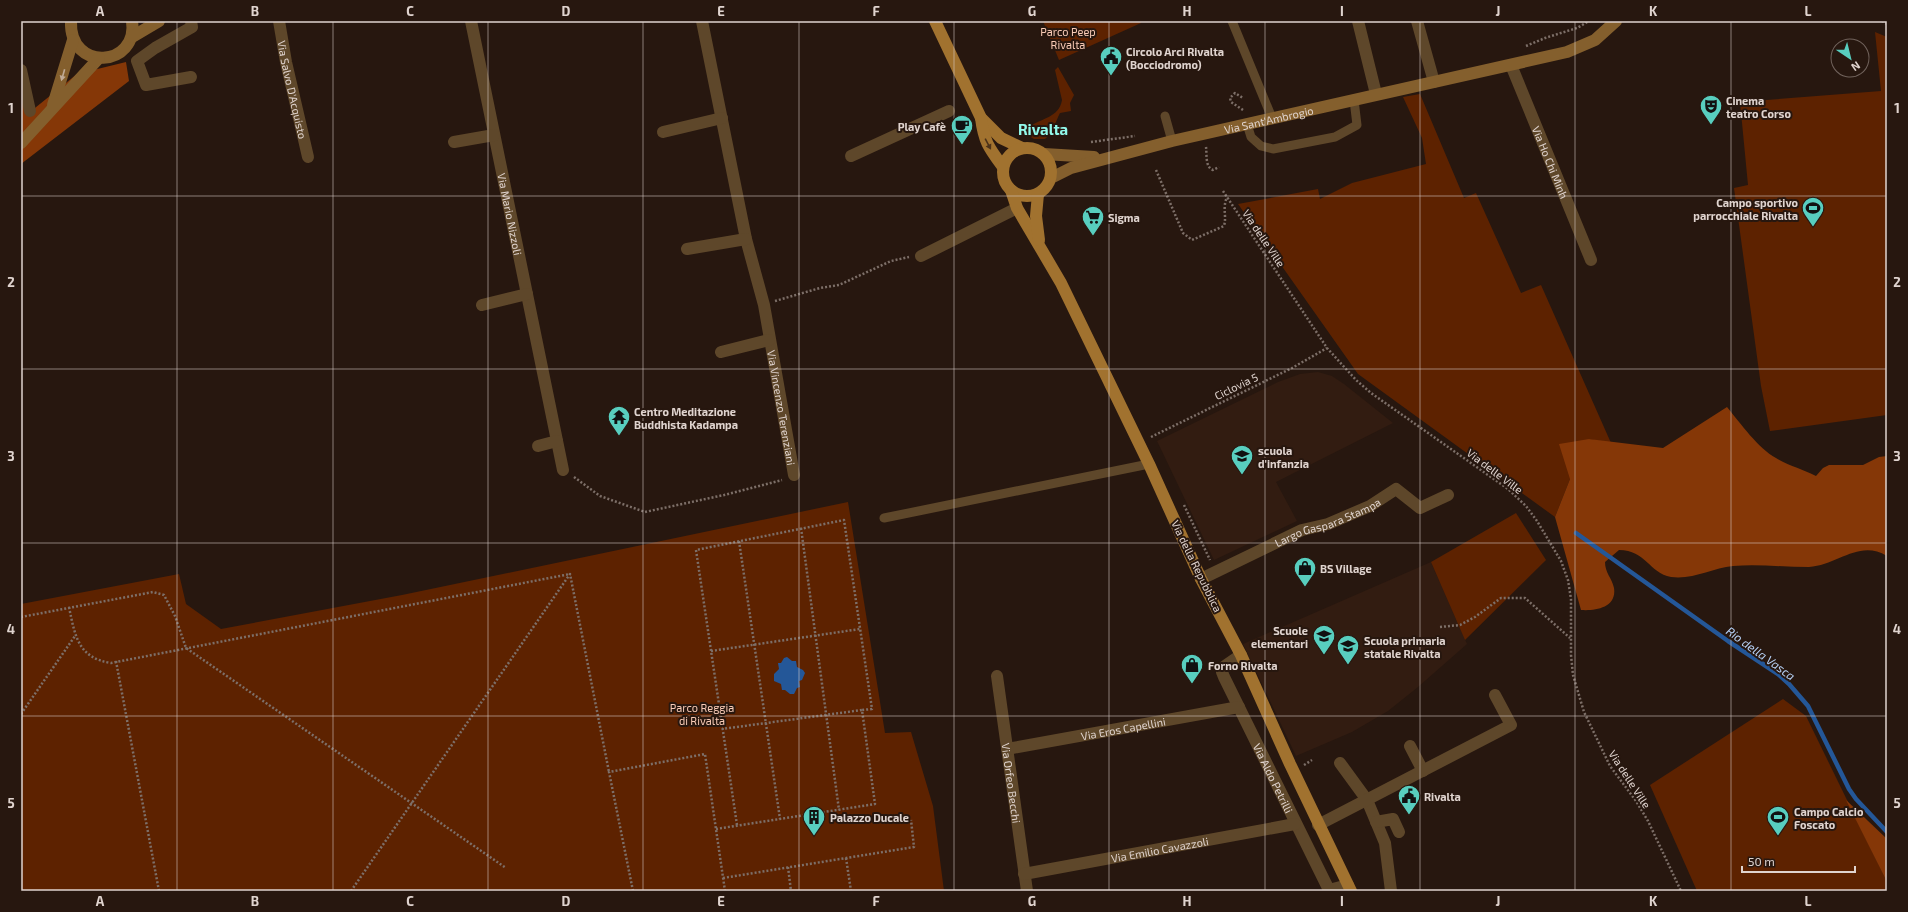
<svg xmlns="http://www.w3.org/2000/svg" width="1908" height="912" font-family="'Exo 2',sans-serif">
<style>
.built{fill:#321c11}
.green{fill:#5d2200}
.forest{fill:#853707}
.water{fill:#245798}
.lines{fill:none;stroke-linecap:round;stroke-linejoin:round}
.stream{stroke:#245798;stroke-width:4.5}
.path{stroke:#7d6f68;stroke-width:2.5;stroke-dasharray:2 2;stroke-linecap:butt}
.lane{stroke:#5e472a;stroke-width:9}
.street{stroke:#5e472a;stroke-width:12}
.secondary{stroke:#845f2d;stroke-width:12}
.primary{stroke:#a1722f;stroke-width:12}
.oneway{fill:#c0ab96}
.oneway2{fill:#4c3219}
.grid{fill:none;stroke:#e0d4cf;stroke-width:1;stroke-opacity:0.55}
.labels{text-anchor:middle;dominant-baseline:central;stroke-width:4;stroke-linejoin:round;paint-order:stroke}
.park-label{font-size:11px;fill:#faccb7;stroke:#27170f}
.poi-label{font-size:11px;font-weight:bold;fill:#e0d4cf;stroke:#27170f;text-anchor:start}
.street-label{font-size:11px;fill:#e0d4cf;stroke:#27170f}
.water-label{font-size:12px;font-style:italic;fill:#b9d4f9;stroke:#27170f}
.district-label{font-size:15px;font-weight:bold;fill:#92faec;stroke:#27170f}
.neatline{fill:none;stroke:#e0d4cf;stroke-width:1.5}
.grid-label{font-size:13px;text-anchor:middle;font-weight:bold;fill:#e0d4cf}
</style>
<rect width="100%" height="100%" fill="#27170f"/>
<!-- built -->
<g class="built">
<polygon points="1318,372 1332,376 1344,384 1393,423 1276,482 1297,521 1214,560 1157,441 1278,382 1300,374"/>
<polygon points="1431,562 1467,644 1418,687 1388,711 1352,732 1296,756 1243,644"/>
</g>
<!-- green -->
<g class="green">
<polygon points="1043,21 1140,21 1141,23 1059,60"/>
<polygon points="1875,32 1887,37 1887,415 1770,431 1761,386 1734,188 1748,185 1740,102 1881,91"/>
<path d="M1058,67L1074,95L1070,103L1071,111L1060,113C1055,122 1054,132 1045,139H1034L1027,135L1029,127C1041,118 1059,118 1062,100L1055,70Z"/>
<polygon points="1420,94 1464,198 1476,193 1521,293 1541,285 1611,443 1589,439 1570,479 1555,517 1358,374 1238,204 1318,189 1320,199 1352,183 1426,164 1422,138 1403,97"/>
<polygon points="848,502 885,733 911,732 933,806 944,891 21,891 21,604 179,574 186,604 221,629 402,595"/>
<polygon points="1516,513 1546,560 1465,640 1431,562"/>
<polygon points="1783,699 1806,716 1887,882 1887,891 1697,891 1650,785"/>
</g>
<!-- forest -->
<g class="forest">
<polygon points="126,62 129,81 21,164 21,69 30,112 77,74"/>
<path d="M1727,407C1741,424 1758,448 1776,458C1789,466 1803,469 1816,476L1823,468L1829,465H1863L1879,457L1887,456V556C1859,539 1838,565 1809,567C1784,567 1758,564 1733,566C1712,568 1693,580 1671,577C1649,573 1646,550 1619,550L1605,562C1605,573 1612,578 1614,588C1617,608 1595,611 1581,610L1555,517L1570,479L1559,444L1589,439L1663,448Z"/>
<polygon points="1846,800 1887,839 1887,882"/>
</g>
<!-- water -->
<polygon class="water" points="787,657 792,661 796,661 797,667 803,670 805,673 802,680 799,681 800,687 797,688 794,694 790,694 785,690 782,690 781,684 774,681 774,674 779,669 778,663 781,663 784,658"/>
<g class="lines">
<!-- stream -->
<polyline class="stream" points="1576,533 1728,641 1778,674 1789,684 1808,706 1849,789 1856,799 1887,832"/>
<!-- path -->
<g class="path">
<polyline points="1882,21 1887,24"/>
<polyline points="1526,46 1545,38 1577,28 1589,21"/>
<polyline points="1243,110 1231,102 1230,98 1235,93 1243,98"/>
<polyline points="1091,142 1135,136"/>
<path d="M1206,147C1207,155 1205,167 1213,170L1219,167"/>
<path d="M1156,170L1183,233L1192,240L1224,226C1227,215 1222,209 1227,197"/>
<polyline points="1223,191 1327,348 1356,380 1371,393 1508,489 1526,506 1537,521 1561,561 1568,580 1571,599 1571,655 1573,675 1584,712 1610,766 1636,801 1648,821 1681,891"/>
<polyline points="775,301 820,288 839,285 891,261 909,257"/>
<polyline points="1151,437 1292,368 1327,348"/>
<polyline points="574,477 600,496 645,512 724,495 782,480"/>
<polyline points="1184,505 1210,560"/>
<polyline points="801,528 839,810"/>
<polyline points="739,541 780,819"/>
<path d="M69,607C75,636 78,658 111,663L570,574"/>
<polyline points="21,617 153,592 164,595 175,616 186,648 506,868"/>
<polyline points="1440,627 1460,625 1475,617 1501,598 1525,598 1570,638"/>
<polyline points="711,651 860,629"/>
<polyline points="116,661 159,891"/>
<polyline points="21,714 75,636"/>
<polyline points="1304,765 1312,760"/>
<polyline points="737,825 696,550 844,520 872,709 862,710"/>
<polyline points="716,829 875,804 862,710 722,729"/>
<polyline points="846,858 851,891"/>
<polyline points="788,867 791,891"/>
<polyline points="723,878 914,847 911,820"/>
<polyline points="351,891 570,574 609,772"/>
<polyline points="633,891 609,772 705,754 725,891"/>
</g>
<!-- lane -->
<g class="lane">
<polyline points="1232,21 1272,118"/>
<polyline points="1165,116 1172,141"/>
<polyline points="1247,124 1251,137 1261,146 1273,149 1335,137 1357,125 1354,100"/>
<polyline points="884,518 1149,464"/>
</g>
<!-- street -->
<g class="street">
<path id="s1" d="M279,21L286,62L308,157"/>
<path id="s2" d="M471,21L563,470"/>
<path id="s3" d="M702,21L746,239L764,305L794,475"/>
<polyline points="1358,21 1376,94"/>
<polyline points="1417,21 1434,82"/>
<path id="s4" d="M1511,65L1591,260"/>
<polyline points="21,70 30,111"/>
<polyline points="191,77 146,85 137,61 155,48 192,27 191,21"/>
<polyline points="663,132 722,118"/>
<polyline points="454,142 494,135"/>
<polyline points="851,156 949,111"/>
<polyline points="687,249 746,239"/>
<polyline points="921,256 1017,208"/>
<polyline points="482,305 527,294"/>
<polyline points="721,352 769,340"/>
<polyline points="538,446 557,441"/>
<path id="s5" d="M1201,579L1302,530L1328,524L1370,506L1396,489L1420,508L1448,495"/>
<path id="s6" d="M1241,655L1225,666L1222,672L1224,677L1329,890L1348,885"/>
<path id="s7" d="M997,676L1027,891"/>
<polyline points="1410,746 1423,771"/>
<path id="s8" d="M1007,749L1239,707"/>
<polyline points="1340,763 1367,800 1385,843 1391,891"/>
<polyline points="1376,822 1393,819 1399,832"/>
<polyline points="1318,825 1511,725 1495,695"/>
<path id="s9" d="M1024,874L1295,824"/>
</g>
<!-- secondary -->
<g class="secondary">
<path d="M71,21C69,73 139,67 132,21"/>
<polyline points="132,37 159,21"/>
<polyline points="53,105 73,40"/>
<polyline points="21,143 99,58"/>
<polyline points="1044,154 1094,157"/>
<path id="s10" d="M1051,178L1071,168L1172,141L1567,52L1595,40L1616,21"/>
</g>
<!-- primary -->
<g class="primary">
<polyline points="935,21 981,118 1001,138 1022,148"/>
<path d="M981,118C984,142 989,148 1003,167"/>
<circle cx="1027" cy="172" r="24"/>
<polyline points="1011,190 1017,208 1061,283 1149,464 1201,579 1241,655 1290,764 1351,891"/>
<polyline points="1038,194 1036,216 1039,240"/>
</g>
</g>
<!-- one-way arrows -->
<defs><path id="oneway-solid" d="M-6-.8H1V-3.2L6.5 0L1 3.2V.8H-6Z"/></defs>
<use class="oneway" href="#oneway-solid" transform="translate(63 75) rotate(106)"/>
<use class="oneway2" href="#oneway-solid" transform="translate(988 144) rotate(62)"/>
<!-- grid -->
<path class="grid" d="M177,21V891M333,21V891M488,21V891M643,21V891M799,21V891M954,21V891M1109,21V891M1265,21V891M1420,21V891M1575,21V891M1731,21V891M21,196H1887M21,369H1887M21,543H1887M21,716H1887"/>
<!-- icons -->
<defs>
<g id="civic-pin" transform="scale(1.15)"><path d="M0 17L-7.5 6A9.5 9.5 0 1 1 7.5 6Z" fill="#58cebf" stroke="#27170f"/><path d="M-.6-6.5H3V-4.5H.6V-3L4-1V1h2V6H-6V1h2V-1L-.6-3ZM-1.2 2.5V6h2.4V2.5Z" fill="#111"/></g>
<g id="theatre-pin" transform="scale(1.15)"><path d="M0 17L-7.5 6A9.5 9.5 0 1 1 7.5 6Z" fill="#58cebf" stroke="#27170f"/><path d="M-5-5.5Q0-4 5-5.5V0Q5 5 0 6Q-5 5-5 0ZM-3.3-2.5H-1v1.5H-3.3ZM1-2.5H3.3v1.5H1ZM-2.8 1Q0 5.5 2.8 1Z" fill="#111"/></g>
<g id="cafe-pin" transform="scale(1.15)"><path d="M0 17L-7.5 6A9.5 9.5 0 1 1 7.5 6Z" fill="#58cebf" stroke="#27170f"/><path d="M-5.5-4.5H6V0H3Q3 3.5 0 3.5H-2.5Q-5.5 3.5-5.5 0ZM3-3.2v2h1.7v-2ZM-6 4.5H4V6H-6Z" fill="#111"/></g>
<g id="stadium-pin" transform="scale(1.15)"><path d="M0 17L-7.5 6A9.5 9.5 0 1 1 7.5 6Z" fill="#58cebf" stroke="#27170f"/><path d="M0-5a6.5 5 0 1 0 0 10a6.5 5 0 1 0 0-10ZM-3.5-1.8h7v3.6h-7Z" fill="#111"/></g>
<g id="supermarket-pin" transform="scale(1.15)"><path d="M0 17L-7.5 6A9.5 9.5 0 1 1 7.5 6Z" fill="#58cebf" stroke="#27170f"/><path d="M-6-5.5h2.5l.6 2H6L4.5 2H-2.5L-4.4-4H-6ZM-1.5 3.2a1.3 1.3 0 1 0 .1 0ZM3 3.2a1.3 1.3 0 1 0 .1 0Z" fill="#111"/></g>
<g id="temple-pin" transform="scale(1.15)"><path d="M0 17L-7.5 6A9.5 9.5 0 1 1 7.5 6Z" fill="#58cebf" stroke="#27170f"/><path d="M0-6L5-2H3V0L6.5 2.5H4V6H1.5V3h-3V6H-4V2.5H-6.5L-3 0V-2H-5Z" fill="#111"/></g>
<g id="school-pin" transform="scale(1.15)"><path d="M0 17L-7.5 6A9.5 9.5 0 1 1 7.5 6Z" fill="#58cebf" stroke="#27170f"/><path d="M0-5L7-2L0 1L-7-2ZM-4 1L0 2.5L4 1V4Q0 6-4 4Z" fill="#111"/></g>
<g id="shop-pin" transform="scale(1.15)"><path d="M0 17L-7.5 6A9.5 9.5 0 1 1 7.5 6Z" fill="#58cebf" stroke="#27170f"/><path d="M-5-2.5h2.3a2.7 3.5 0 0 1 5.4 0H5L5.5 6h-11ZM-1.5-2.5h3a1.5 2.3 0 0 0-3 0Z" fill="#111"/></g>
<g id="building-pin" transform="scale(1.15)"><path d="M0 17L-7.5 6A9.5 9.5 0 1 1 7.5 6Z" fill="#58cebf" stroke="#27170f"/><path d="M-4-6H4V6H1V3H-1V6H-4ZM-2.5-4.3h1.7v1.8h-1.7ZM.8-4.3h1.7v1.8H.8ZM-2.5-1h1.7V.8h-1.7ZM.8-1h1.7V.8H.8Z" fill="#111"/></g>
</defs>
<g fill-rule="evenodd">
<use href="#civic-pin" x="1111" y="57"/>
<use href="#theatre-pin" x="1711" y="106"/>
<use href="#cafe-pin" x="962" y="126"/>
<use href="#stadium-pin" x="1813" y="208"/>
<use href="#supermarket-pin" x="1093" y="217"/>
<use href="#temple-pin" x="619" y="417"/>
<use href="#school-pin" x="1242" y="456"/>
<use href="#shop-pin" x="1305" y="568"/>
<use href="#school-pin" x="1324" y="636"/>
<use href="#school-pin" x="1348" y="646"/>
<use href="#shop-pin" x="1192" y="665"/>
<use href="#civic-pin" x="1409" y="796"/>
<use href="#building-pin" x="814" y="817"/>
<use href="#stadium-pin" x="1778" y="817"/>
</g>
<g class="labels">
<!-- park labels -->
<g class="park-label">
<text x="1068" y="31">Parco Peep<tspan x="1068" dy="13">Rivalta</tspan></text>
<text x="702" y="707">Parco Reggia<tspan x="702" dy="13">di Rivalta</tspan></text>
</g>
<!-- poi labels -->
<g class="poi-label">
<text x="1126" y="51">Circolo Arci Rivalta<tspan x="1126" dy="13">(Bocciodromo)</tspan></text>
<text x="1726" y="100">Cinema<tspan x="1726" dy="13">teatro Corso</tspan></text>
<text x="946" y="126" text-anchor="end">Play Cafè</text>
<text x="1798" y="202" text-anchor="end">Campo sportivo<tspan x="1798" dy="13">parrocchiale Rivalta</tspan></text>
<text x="1108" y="217">Sigma</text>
<text x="634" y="411">Centro Meditazione<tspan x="634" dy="13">Buddhista Kadampa</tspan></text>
<text x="1258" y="450">scuola<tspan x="1258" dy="13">d'infanzia</tspan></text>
<text x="1320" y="568">BS Village</text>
<text x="1308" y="630" text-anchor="end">Scuole<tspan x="1308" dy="13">elementari</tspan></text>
<text x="1364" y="640">Scuola primaria<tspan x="1364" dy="13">statale Rivalta</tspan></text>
<text x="1208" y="665">Forno Rivalta</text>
<text x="1424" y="796">Rivalta</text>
<text x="1794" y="811">Campo Calcio<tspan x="1794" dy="13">Foscato</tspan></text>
<text x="830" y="817">Palazzo Ducale</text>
</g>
<!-- street labels -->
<g class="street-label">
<text stroke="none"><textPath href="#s1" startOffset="70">Via Salvo D'Acquisto</textPath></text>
<text stroke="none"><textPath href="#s10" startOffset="226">Via Sant'Ambrogio</textPath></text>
<text stroke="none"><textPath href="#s4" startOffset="105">Via Ho Chi Minh</textPath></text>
<text stroke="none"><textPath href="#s2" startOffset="197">Via Mario Nizzoli</textPath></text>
<text transform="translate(1264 238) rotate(56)">Via delle Ville</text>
<text transform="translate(1236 386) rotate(-26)">Ciclovia 5</text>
<text stroke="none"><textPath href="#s3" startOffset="395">Via Vincenzo Terenziani</textPath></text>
<text transform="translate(1495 471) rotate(37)">Via delle Ville</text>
<text stroke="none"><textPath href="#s5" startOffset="139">Largo Gaspara Stampa</textPath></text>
<text transform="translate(1197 566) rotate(64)">Via della Repubblica</text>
<text stroke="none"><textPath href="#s8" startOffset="118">Via Eros Capellini</textPath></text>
<text stroke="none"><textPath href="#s6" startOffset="144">Via Aldo Petrilli</textPath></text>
<text transform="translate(1630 779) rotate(57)">Via delle Ville</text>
<text stroke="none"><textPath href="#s7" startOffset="108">Via Orfeo Becchi</textPath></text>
<text stroke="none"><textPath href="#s9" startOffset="138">Via Emilio Cavazzoli</textPath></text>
</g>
<!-- water labels -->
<g class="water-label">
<text transform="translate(1761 653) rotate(36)">Rio della Vasca</text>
</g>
<!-- district labels -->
<g class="district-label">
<text x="1043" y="129">Rivalta</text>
</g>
</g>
<!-- border -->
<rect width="1908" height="912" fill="none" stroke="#27170f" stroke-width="44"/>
<!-- north arrow -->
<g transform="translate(1850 58) rotate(145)"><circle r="19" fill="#27170f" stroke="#71635c"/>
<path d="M0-3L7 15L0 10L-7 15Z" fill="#58cebf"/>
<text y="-6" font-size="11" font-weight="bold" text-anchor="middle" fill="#e0d4cf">N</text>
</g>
<!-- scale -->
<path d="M1742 866v6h113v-6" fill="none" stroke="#e0d4cf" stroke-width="2"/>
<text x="1748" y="866" font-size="12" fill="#e0d4cf" stroke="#27170f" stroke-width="3" paint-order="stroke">50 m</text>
<rect x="22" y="22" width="1864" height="868" class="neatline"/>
<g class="grid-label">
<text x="100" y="16">A</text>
<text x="255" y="16">B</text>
<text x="410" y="16">C</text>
<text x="566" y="16">D</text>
<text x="721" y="16">E</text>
<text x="876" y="16">F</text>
<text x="1032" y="16">G</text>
<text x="1187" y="16">H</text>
<text x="1342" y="16">I</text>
<text x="1498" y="16">J</text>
<text x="1653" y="16">K</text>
<text x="1808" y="16">L</text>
<text x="11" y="113">1</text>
<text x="1897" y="113">1</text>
<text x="11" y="287">2</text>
<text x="1897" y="287">2</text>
<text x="11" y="461">3</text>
<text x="1897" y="461">3</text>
<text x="11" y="634">4</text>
<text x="1897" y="634">4</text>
<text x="11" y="808">5</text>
<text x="1897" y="808">5</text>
<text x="100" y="906">A</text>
<text x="255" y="906">B</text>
<text x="410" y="906">C</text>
<text x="566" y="906">D</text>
<text x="721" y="906">E</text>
<text x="876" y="906">F</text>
<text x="1032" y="906">G</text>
<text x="1187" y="906">H</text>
<text x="1342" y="906">I</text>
<text x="1498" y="906">J</text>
<text x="1653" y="906">K</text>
<text x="1808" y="906">L</text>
</g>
</svg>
